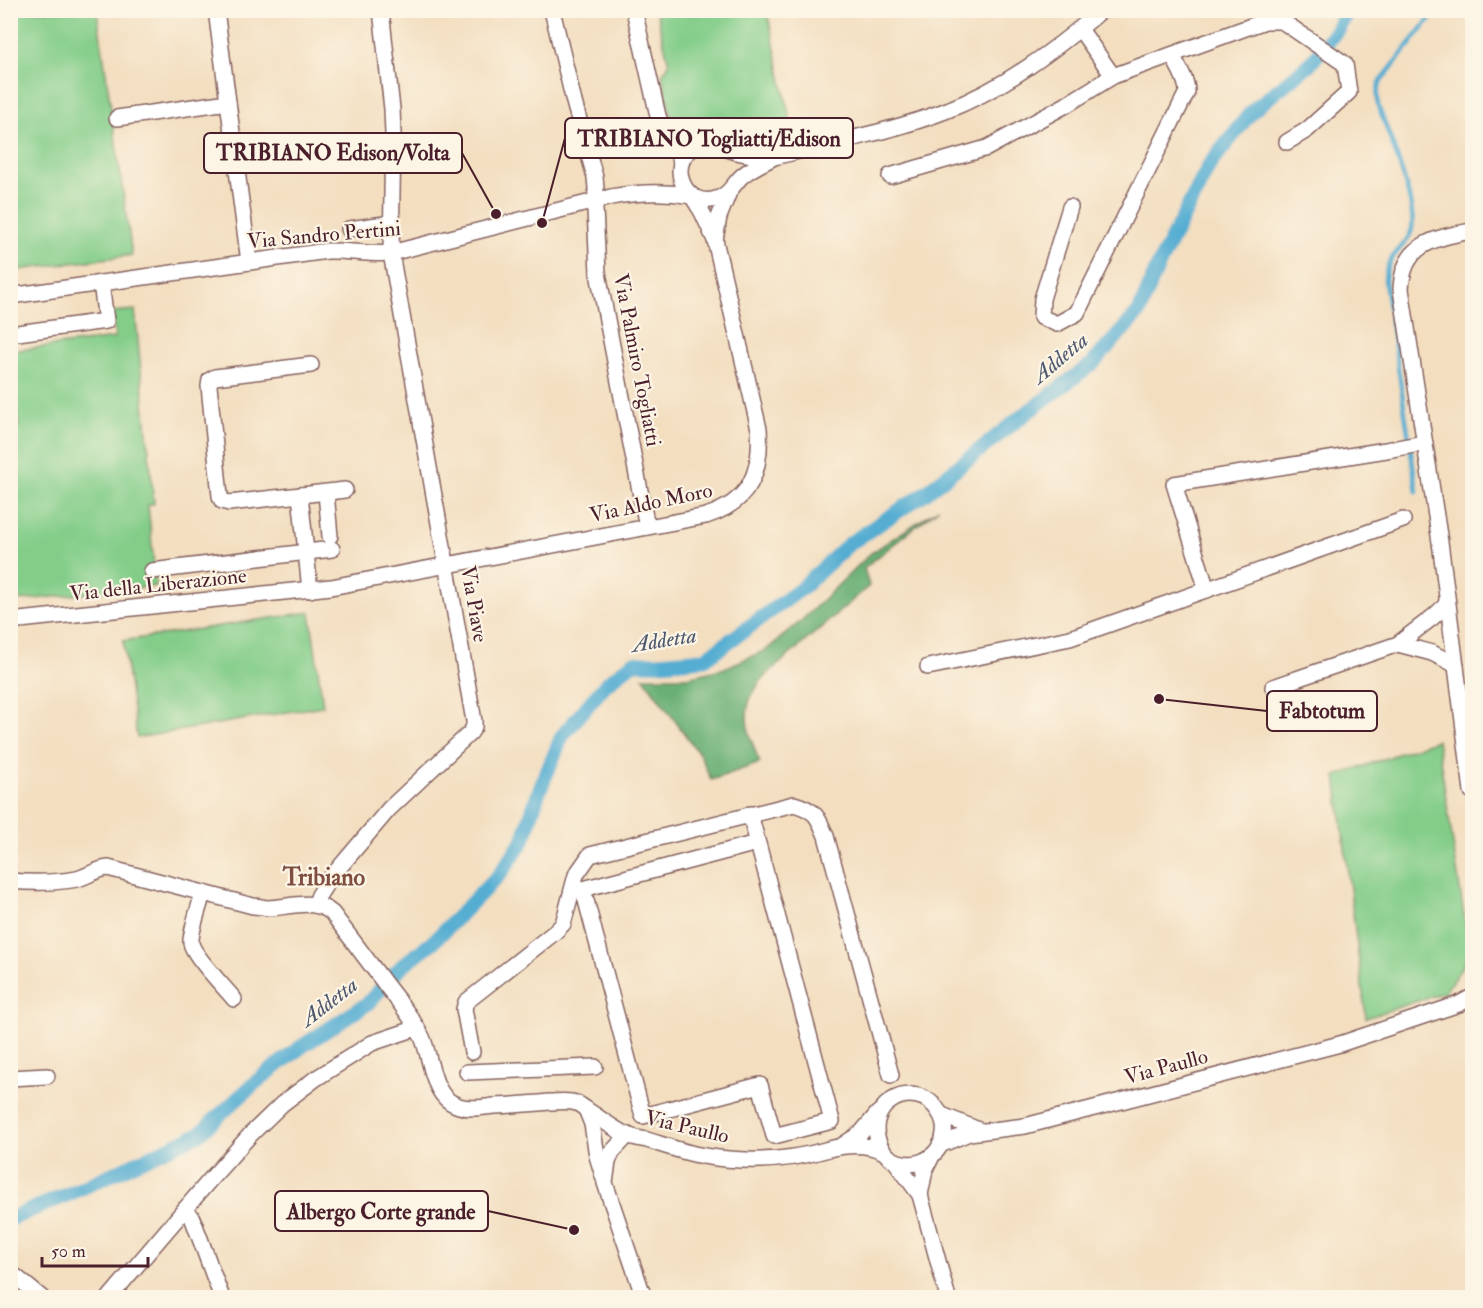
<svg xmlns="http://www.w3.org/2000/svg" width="1483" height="1308" font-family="'IM FELL Double Pica',serif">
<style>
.green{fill:#83cd89;stroke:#66765a;stroke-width:1.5}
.forest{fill:#6ab075;stroke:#5a6850;stroke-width:1.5}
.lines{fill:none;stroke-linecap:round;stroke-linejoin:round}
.stream{stroke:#55add2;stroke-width:4.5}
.canal{stroke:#55add2;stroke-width:15}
.minor-casing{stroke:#85625f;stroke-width:18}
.minor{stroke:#fff;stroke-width:15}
.labels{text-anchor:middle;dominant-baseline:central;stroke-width:4.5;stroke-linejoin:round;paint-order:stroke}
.street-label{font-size:21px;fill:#4a1f2b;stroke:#fcf5e5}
.water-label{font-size:22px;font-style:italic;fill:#4e586e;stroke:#fcf5e5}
.quarter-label{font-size:24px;font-weight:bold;fill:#7e4f41;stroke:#fcf5e5}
.leader{fill:none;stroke:#4a1f2b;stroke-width:2}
.callout-dot{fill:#4a1f2b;stroke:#fcf5e5;stroke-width:2}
.callout{fill:#fcf5e5;stroke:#4a1f2b;stroke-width:2}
.callout-label{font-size:22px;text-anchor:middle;font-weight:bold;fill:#4a1f2b}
</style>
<rect width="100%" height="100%" fill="#fcf5e5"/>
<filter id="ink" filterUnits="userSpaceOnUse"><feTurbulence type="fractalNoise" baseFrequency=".0167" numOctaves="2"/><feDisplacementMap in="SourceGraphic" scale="12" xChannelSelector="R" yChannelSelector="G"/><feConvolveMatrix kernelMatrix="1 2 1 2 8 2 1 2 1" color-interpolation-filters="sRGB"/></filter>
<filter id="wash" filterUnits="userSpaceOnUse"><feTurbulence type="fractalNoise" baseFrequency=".008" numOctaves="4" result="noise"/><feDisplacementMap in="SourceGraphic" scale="24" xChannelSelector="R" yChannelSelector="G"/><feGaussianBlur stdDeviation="1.35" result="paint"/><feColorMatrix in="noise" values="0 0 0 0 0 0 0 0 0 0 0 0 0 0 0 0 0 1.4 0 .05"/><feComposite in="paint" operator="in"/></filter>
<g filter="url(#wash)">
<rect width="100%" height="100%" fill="#f3dec0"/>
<!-- green -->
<g class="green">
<polygon points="10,11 97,11 132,255 11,271"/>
<polygon points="656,11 767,11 794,138 767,145 754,145 740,143 715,135 697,136 684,133 674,125 670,113 662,75 669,64"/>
<polygon points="135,310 154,504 148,505 156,586 16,601 10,554 10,427 19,426 10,351 115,338 112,312"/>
<polygon points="310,612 323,706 137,738 123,641"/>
<polygon points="1437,740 1470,954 1445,992 1366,1018 1336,776"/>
</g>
<!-- forest -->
<path class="forest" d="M939,508L864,568L869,586L764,677C760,682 756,688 753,693C740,717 751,740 760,763L711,780L700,755L643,677H687L722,669L766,650L801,621L871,553Z"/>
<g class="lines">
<!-- stream -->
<path class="stream" d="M1417,492L1385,281C1385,256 1404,250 1411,232C1420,210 1387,130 1378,106C1377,96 1377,90 1381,81L1428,21L1438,10"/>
<!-- canal -->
<polyline class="canal" points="10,1219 69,1194 199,1134 256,1082 301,1047 367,1004 403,965 434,941 500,874 523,841 538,794 562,736 606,684 633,663 659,663 705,659 801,589 849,544 924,494 1025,414 1092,364 1139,312 1158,266 1210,164 1252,111 1311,63 1336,31 1348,10"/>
</g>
</g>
<g filter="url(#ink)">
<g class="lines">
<!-- minor casing -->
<g class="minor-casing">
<g id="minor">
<polyline points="216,10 249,262"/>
<polyline points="552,10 574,102 595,177 596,188 595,209 598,273 647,527"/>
<polyline points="634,10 658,116 664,132 680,158 681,163"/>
<polyline points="1080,29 1113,76"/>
<polyline points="117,118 228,102"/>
<path d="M774,157C763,163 751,168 742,176C734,183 730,194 719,198C683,213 662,156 701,145C714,142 725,149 737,152C749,155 761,157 774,157C830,143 891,132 945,111C1003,89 1055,50 1102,10"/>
<polyline points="890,176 987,148 1066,105 1113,76 1265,21 1282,21 1345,64 1349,92 1307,130 1287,142"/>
<path d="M1070,207L1042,299L1041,317L1057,324L1077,313L1187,92C1187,79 1178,67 1172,55"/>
<polyline points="349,229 392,223"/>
<path d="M1472,231C1435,238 1403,243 1401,289L1440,542L1472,791"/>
<polyline points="715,240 719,217 729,192"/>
<path d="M10,296L327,251C348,250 370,255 391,253L611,197C639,192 664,191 692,196"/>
<polyline points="10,334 106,321 101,283"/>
<polyline points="311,365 215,377 210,380 209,386 220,496 222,501 229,503 345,490"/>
<polyline points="326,493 330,536"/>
<polyline points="300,495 310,590"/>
<polyline points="152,571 332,549"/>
<polyline points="1207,590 1174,484 1386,450 1425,443"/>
<path d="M10,621L331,587L706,516C750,502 762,472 759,429L715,240L702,212L692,196"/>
<polyline points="1398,644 1432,653 1456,665"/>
<polyline points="928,667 1070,638 1403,520"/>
<polyline points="1273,687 1398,644 1433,617 1446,605 1447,600"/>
<polyline points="750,814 753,825 832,1121 774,1136 760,1085 643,1116 583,889 757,843"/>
<path d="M10,881C33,883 55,883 77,879C88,876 97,869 108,868L253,906C257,906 262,907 267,908C288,908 314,897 332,913C350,937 368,961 386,985C399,1002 413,1018 422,1037C432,1059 431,1098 459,1106C470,1110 483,1107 495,1106C513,1105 531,1104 549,1102C557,1102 568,1100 576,1103C580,1104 584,1108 587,1110C599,1117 617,1132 630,1136C635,1138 642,1139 647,1140C666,1146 685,1153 704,1156C745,1163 789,1161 829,1149C846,1145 866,1143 882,1151C885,1152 887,1155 889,1157C898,1164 913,1166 923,1161C935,1156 943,1145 944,1133C945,1126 943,1118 939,1112C915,1074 856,1106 883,1151"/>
<path d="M203,893C200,905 190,932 191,943C193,955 225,988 234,999"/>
<polyline points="315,905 319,895 328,881 389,809 470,733 474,727 474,721 391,253 393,134 392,109 381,10"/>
<path d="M472,1052L464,1009L466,1002L555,932L563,924L576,875L590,855L794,804C815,810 818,816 826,836L891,1075"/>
<polyline points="467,1072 595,1067"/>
<polyline points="10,1078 47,1076"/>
<polyline points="586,1109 592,1124 597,1156 604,1179"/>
<polyline points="942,1115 981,1131"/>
<polyline points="628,1135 612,1152 608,1162 605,1183 644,1298"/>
<polyline points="843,1145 861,1133 878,1113"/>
<polyline points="940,1145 969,1133 1025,1126 1340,1044 1459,1004 1472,997"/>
<polyline points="895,1161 920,1195 948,1298"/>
<polyline points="920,1195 925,1170 932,1156"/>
<polyline points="185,1210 192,1217 222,1298"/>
<polyline points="10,1272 42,1298"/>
<polyline points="109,1298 209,1181 251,1134 282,1104 315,1079 372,1043 417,1028"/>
</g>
</g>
<!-- minor -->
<use href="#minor" class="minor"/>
</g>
</g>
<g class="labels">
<!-- street labels -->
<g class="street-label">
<text transform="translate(324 235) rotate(-5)">Via Sandro Pertini</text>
<text transform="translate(637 360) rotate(79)">Via Palmiro Togliatti</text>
<text transform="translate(651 503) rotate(-12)">Via Aldo Moro</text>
<text transform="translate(158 585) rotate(-6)">Via della Liberazione</text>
<text transform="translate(474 604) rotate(80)">Via Piave</text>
<text transform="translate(1166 1067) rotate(-15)">Via Paullo</text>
<text transform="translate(687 1127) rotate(13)">Via Paullo</text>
</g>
<!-- water labels -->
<g class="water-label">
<text transform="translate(1060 358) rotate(-40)">Addetta</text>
<text transform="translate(664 640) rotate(-9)">Addetta</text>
<text transform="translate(329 1002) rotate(-37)">Addetta</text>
</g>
<!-- quarter labels -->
<g class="quarter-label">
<text x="324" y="877">Tribiano</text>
</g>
</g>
<!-- callouts -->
<path class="leader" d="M542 223L565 138M496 214L462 153M1159 699L1267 711M574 1230L488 1211"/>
<g class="callout-dot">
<circle cx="542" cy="223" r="6"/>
<circle cx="496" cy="214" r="6"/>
<circle cx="1159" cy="699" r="6"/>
<circle cx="574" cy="1230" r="6"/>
</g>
<g class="callout">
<rect x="565" y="118" width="288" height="40" rx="6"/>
<rect x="204" y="133" width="258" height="40" rx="6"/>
<rect x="1267" y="691" width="110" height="40" rx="6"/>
<rect x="275" y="1191" width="213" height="40" rx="6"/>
</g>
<g class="callout-label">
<text x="709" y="146">TRIBIANO Togliatti/Edison</text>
<text x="333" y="160">TRIBIANO Edison/Volta</text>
<text x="1322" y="718">Fabtotum</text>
<text x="381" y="1219">Albergo Corte grande</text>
</g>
<!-- margin -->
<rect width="1483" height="1308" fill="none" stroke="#fcf5e5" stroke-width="36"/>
<!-- scale -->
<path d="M42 1257v9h106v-9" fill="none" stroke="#4a1f2b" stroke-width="3"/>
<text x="51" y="1257" font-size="18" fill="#4a1f2b" stroke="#fcf5e5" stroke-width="4.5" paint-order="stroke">50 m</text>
</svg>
